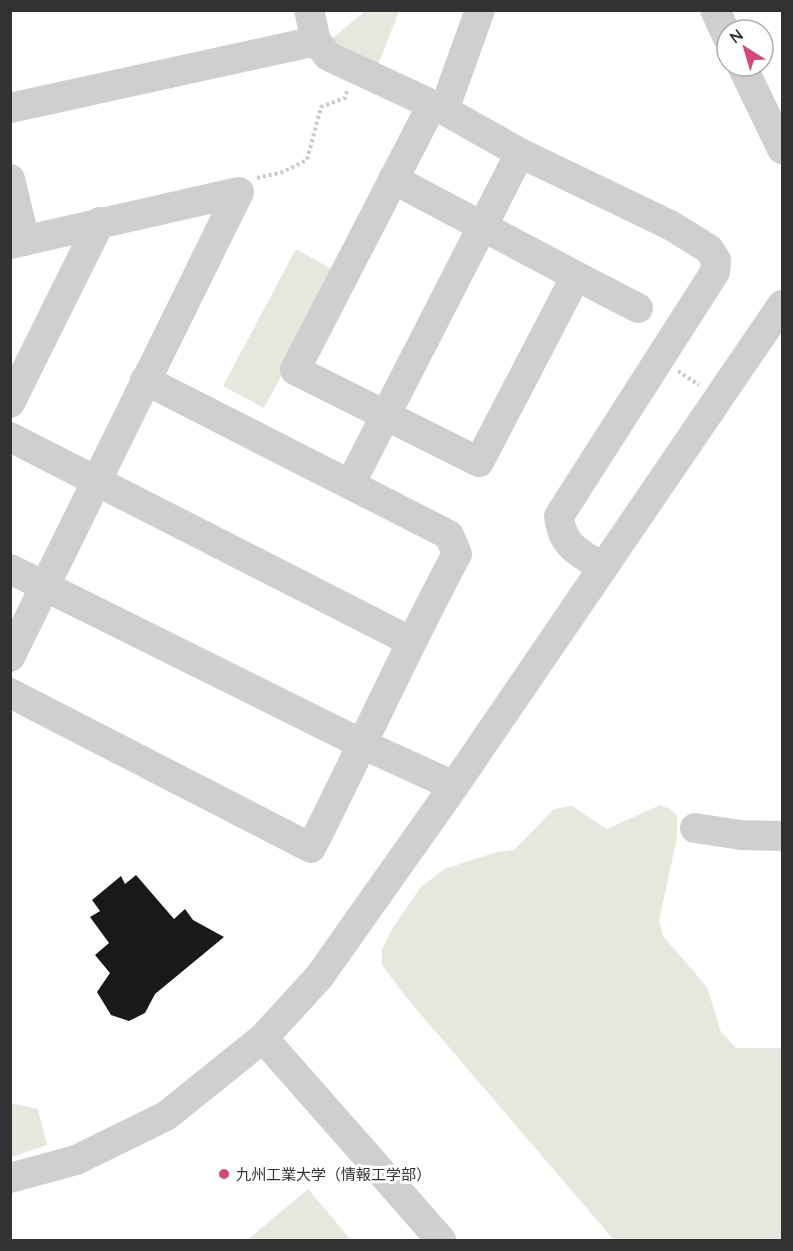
<svg xmlns="http://www.w3.org/2000/svg" width="793" height="1251" font-family="Quicksand,'Noto Sans JP',sans-serif">
<style>
.green{fill:#e5e8dc}
.building{fill:#191919}
.lines{fill:none;stroke-linecap:round;stroke-linejoin:round}
.path{stroke:#c9c9c9;stroke-width:4;stroke-dasharray:3 3;stroke-linecap:butt}
.minor{stroke:#cfcfcf;stroke-width:30}
.poi-dot{fill:#d84578;stroke:#fff;stroke-width:2}
.labels{text-anchor:middle;dominant-baseline:central;stroke-width:6;stroke-linejoin:round;paint-order:stroke}
.poi-label{font-size:15px;fill:#323232;stroke:#fff;text-anchor:start}
</style>
<rect width="100%" height="100%" fill="#fff"/>
<!-- green -->
<g class="green">
<polygon points="365,11 399,11 377,67 329,41"/>
<polygon points="296,249 337,272 264,408 223,386"/>
<polygon points="660,805 670,809 677,816 677,837 659,921 663,936 707,987 721,1032 736,1048 782,1048 782,1240 614,1240 406,997 382,965 382,949 392,929 420,888 444,869 497,852 514,850 554,809 572,806 607,829"/>
<polygon points="11,1103 38,1109 47,1145 11,1157"/>
<polygon points="308,1189 351,1240 247,1240"/>
</g>
<!-- building -->
<polygon class="building" points="136,875 174,919 185,909 193,920 224,937 155,994 145,1013 129,1021 111,1015 97,992 110,973 95,955 109,943 90,917 100,911 92,900 121,876 125,884"/>
<g class="lines">
<!-- path -->
<g class="path">
<polyline points="257,178 283,172 307,160 321,107 345,98 347,91"/>
<polyline points="678,371 699,385"/>
</g>
<!-- minor -->
<g class="minor">
<path d="M309,10L316,41L328,56L444,110L520,153L670,225L709,249L716,260L715,272L559,516C562,547 579,552 603,568"/>
<polyline points="715,10 727,36"/>
<polyline points="742,66 782,149"/>
<polyline points="10,108 316,41"/>
<polyline points="444,110 480,10"/>
<polyline points="10,179 25,241"/>
<polyline points="393,179 576,276 479,462 295,370 432,105"/>
<polyline points="10,244 239,192 10,657"/>
<polyline points="576,276 638,308"/>
<polyline points="10,403 100,222"/>
<polyline points="10,437 410,641"/>
<polyline points="357,471 520,153"/>
<polyline points="10,569 364,745 454,786"/>
<path d="M10,693L311,848C361,750 405,650 457,554L449,535L145,380"/>
<polyline points="695,828 741,835 782,836"/>
<polyline points="263,1038 441,1240"/>
<polyline points="10,1178 76,1160 166,1116 263,1038 319,977 454,786 782,305"/>
</g>
</g>
<!-- markers -->
<circle class="poi-dot" cx="224" cy="1174" r="6"/>
<g class="labels">
<!-- poi labels -->
<g class="poi-label">
<text x="236" y="1174">九州工業大学（情報工学部）</text>
</g>
</g>
<!-- border -->
<rect width="793" height="1251" fill="none" stroke="#323232" stroke-width="24"/>
<!-- north arrow -->
<g transform="translate(745 48) rotate(323)"><circle r="28" fill="#ffffff" stroke="#adadad" stroke-width="1.5"/>
<path d="M0-4.5L10 22L0 15L-10 22Z" fill="#d84578"/>
<text y="-9" font-size="16" font-weight="bold" text-anchor="middle" fill="#323232">N</text>
</g>
</svg>
